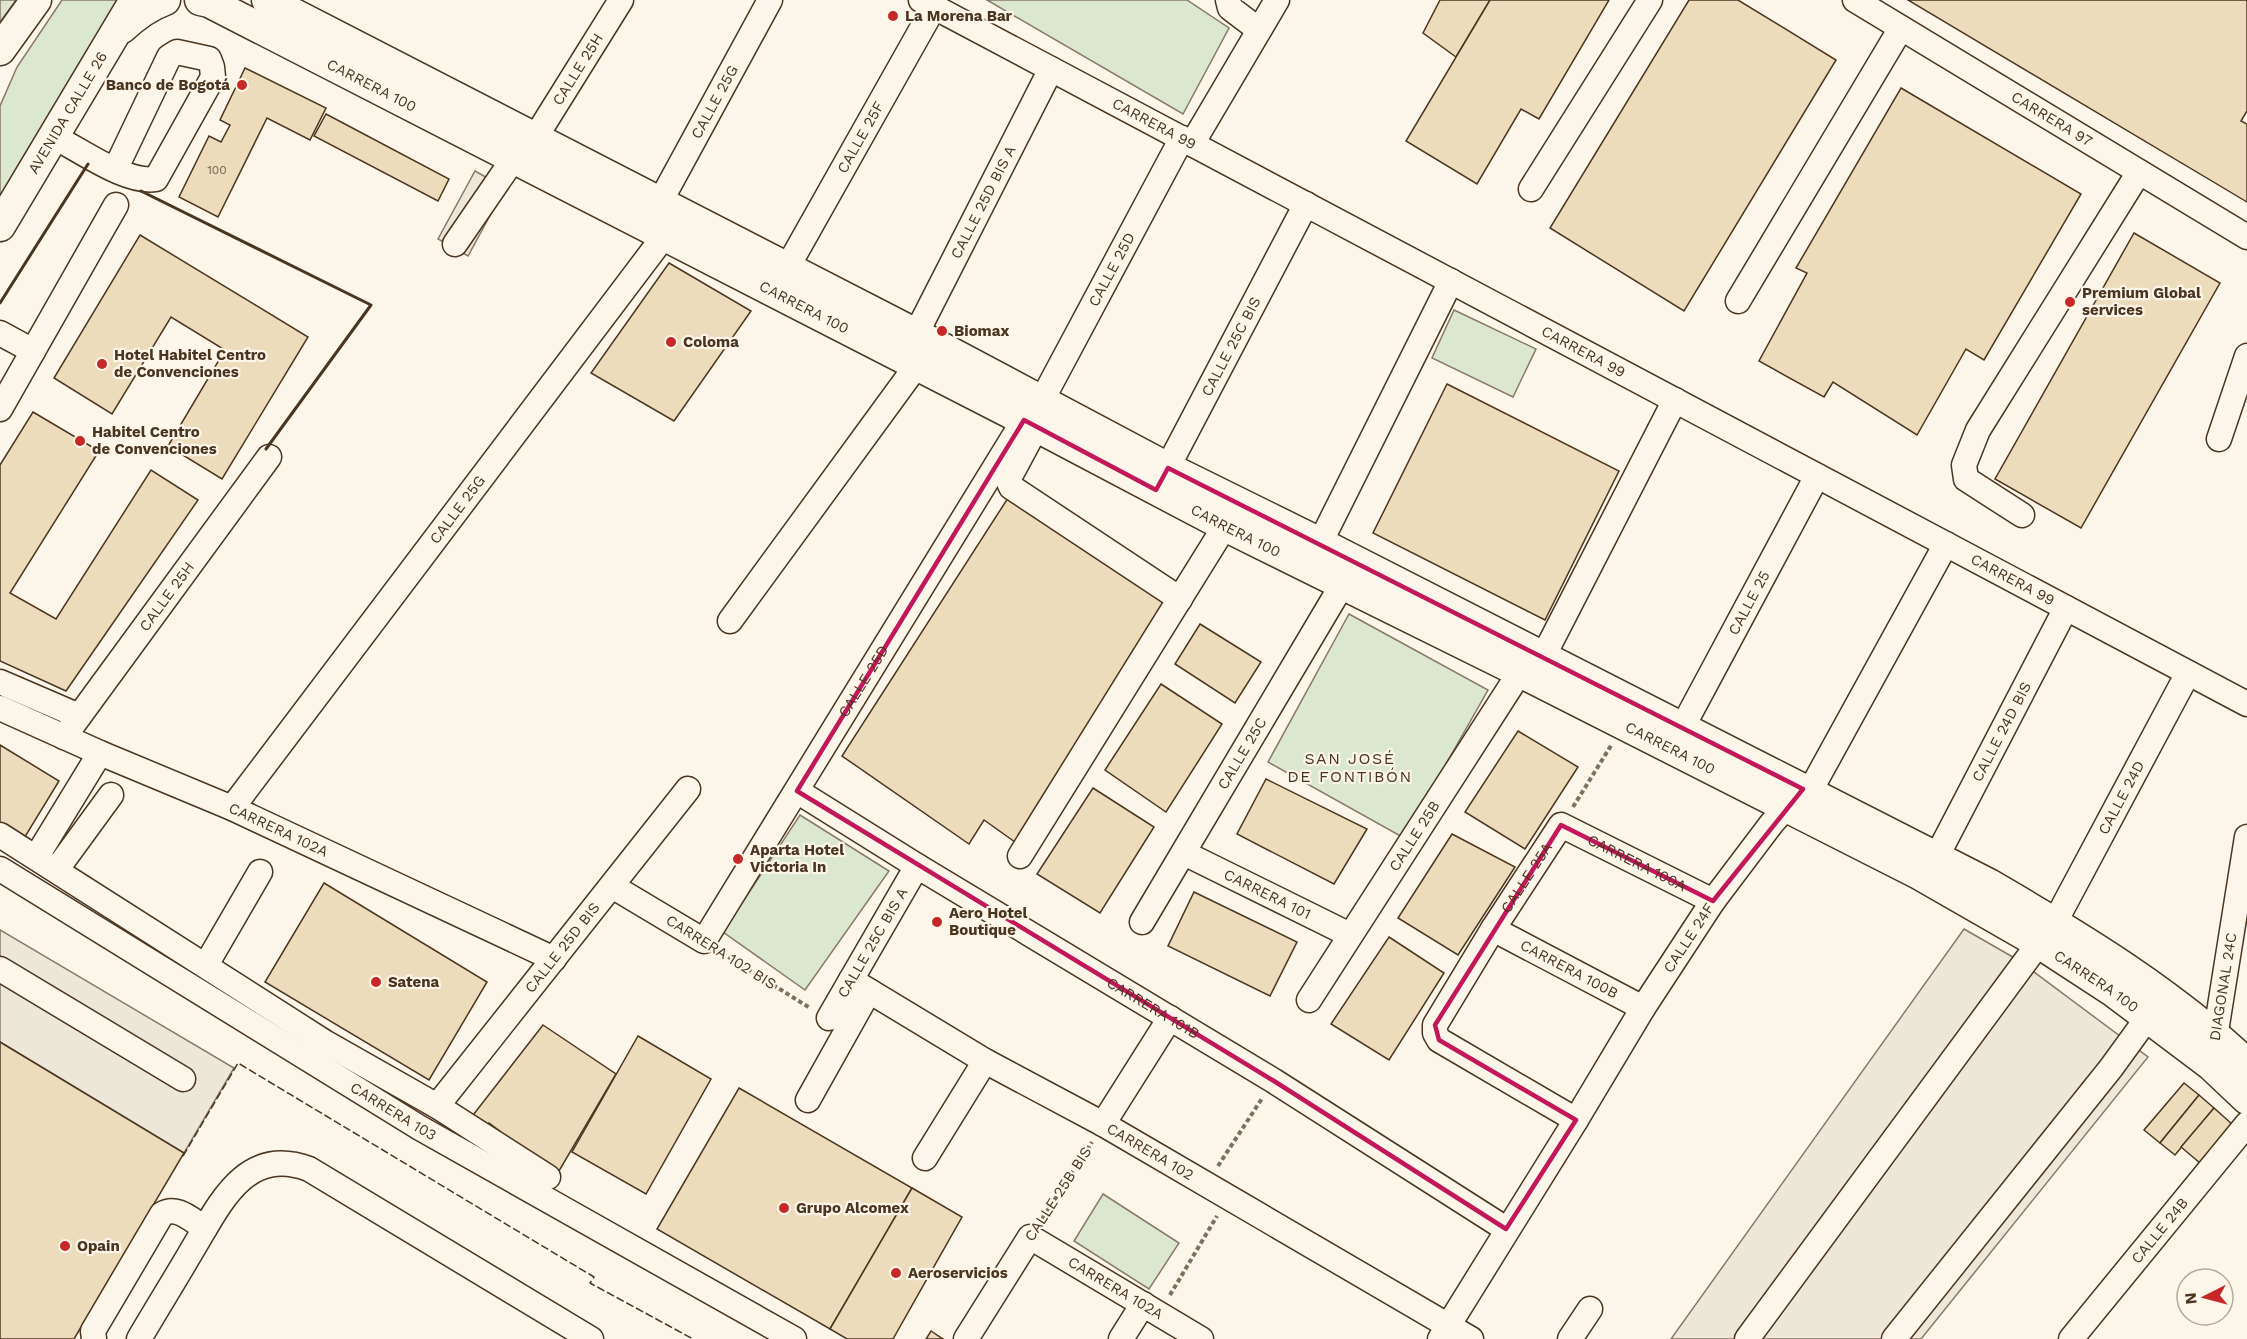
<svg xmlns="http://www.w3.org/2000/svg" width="2247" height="1339" font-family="'Work Sans',sans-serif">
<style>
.green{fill:#dce7d0;stroke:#887966;stroke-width:1.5}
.parking{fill:#ede7d9;stroke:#887966;stroke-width:1.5}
.building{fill:#ecdcbc;stroke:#4a3520;stroke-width:1.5}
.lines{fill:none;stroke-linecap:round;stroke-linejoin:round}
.minor-casing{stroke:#4a3520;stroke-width:27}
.major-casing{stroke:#4a3520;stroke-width:33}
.path{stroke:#7f6f5c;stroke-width:4;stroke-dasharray:4.5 3;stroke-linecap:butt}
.minor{stroke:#fbf6e9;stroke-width:24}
.major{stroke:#fbf6e9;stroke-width:30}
.fence{stroke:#4a3520;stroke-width:1.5;stroke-dasharray:8 3;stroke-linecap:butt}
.wall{stroke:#4a3520;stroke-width:3}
.marked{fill:none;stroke:#c2185b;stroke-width:4.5;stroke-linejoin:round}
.poi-dot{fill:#c62828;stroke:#fbf6e9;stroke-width:2}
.labels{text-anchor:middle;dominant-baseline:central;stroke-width:4.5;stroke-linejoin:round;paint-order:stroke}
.number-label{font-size:12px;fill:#725f47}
.poi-label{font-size:15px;font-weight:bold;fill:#4a3520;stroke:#fbf6e9;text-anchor:start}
.street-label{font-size:15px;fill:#4a3520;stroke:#fbf6e9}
.neighbourhood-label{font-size:16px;letter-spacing:1.5px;fill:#4a3520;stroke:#fbf6e9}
</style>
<rect width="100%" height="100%" fill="#fbf6e9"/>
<!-- green -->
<g class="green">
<polygon points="0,0 16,0 0,22"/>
<polygon points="62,0 119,0 0,199 0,106 17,67"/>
<polygon points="987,0 1187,0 1229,28 1183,114"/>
<polygon points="1454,310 1536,349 1513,397 1432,358"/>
<polygon points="1349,614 1488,690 1404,838 1268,762"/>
<polygon points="800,815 889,871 805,990 723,932"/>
<polygon points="1103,1194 1179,1243 1149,1289 1074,1241"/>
</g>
<!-- parking -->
<g class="parking">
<polygon points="475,171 505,188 468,256 438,239"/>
<polygon points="1964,929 2018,960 2148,1057 1921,1339 1671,1339"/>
<polygon points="0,930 234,1068 184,1153 0,1042"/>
</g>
<!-- building -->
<g class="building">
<polygon points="1440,0 1490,0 1456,57 1423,33"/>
<polygon points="1490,0 1609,0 1539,119 1521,109 1477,184 1406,141"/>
<polygon points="1689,0 1738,0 1836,60 1684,311 1550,228"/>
<polygon points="1908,0 2247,0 2247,111 2241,121 2247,124 2247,202"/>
<polygon points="245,68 326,108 310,140 267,118 218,217 179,197 209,136 221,142 230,125 220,120"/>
<polygon points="1901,88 2081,194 1984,360 1966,349 1917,435 1833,382 1824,397 1759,361 1807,273 1796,268"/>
<polygon points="326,114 449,179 438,201 314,136"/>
<polygon points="2134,233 2220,283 2081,528 1995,479"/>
<polygon points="140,235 308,337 222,479 168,446 225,350 171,317 112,414 54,378"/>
<polygon points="669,263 751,311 674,421 591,373"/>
<polygon points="1447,384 1619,471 1545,620 1373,533"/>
<polygon points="33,412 99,451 10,593 56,619 151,470 198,500 66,691 0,661 0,465"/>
<polygon points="1008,498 1171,605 1015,842 984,820 969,844 842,756"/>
<polygon points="1200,624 1261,662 1235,703 1175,664"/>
<polygon points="1161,684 1222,724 1166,812 1105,770"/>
<polygon points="1518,731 1578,767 1525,849 1465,812"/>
<polygon points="0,745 59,781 23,840 0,825"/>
<polygon points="1266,779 1367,829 1334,884 1237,834"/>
<polygon points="1093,788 1154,827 1100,913 1037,874"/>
<polygon points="1452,834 1515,867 1458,955 1398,918"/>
<polygon points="324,883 487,982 429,1080 265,982"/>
<polygon points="1194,892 1297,942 1270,996 1168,946"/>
<polygon points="1389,937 1444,973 1389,1060 1331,1024"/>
<polygon points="543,1025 616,1074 559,1171 496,1137 501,1132 489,1123 484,1128 470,1119"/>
<polygon points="638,1036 711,1079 646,1194 572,1152"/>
<polygon points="0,1042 184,1153 74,1339 0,1339"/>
<polygon points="2184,1083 2199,1095 2160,1143 2144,1130"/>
<polygon points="739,1088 912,1188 830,1329 657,1229"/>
<polygon points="2199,1095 2214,1108 2175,1155 2160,1143"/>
<polygon points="2214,1108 2233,1125 2200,1163 2181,1147"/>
<polygon points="912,1188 962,1217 893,1339 847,1339 830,1329"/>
<polygon points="931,1331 943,1339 926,1339"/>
</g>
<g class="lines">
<!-- minor casing -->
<g class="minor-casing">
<g id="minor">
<path id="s1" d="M921,0L2247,704"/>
<polyline points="1228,0 1230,8 1259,30"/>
<path id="s2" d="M1855,0L2247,237"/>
<path d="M54,137C81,150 126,184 156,179L213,77L212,67L209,59L177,52L169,57L115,170"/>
<path id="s3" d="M535,138L621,0"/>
<polyline points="1192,144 1277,0"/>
<polyline points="1531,189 1650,0"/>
<path id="s4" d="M660,202L770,0"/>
<polyline points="455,244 514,158"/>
<path id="s5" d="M787,268L934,7"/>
<polyline points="1738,301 1901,28"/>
<polyline points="0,333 33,351"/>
<path id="s6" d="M916,334L1051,69"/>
<path id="s7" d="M1042,400L1182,138"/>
<polyline points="0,409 116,205"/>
<polyline points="1037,426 1008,480 1011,487 1180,599"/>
<polyline points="2219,439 2247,356"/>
<path id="s8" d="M1160,482L1306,204"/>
<polyline points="2022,515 1966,479 1964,465 1978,430 2139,172"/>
<polyline points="1320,543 1451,281"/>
<polyline points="730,621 917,365"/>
<polyline points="1543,657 1675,400"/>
<polyline points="0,682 79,716"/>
<path id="s9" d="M0,708L100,753L232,808L554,959"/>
<path id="s10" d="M1682,728L1817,476"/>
<path id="s11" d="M64,737L269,457"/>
<path id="s12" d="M797,791L917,866L1274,1081L1506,1229"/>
<path id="s13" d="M232,808L674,223"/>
<polyline points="0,835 326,1043 437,1106 548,1177"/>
<path id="s14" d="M1184,853L1350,935"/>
<polyline points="37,856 100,753"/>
<polyline points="1020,856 1225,526"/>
<path id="s15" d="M1937,856L2066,608"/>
<path id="s16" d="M0,869L420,1128L794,1339"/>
<polyline points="57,869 111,795"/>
<path id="s17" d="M612,886L704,941L1024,420"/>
<path id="s18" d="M1142,922L1342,585"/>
<path id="s19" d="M2055,922L2188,673"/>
<path id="s20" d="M1493,929L1643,1008"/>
<polyline points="206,965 260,872"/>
<polyline points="0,969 183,1079"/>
<path id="s21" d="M851,980L985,1061L1103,1124L1471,1339"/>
<path id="s22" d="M1309,1000L1520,672"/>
<path id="s23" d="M829,1018L917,866"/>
<path id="s24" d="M2213,1050L2247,837"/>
<polyline points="808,1100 869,991"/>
<path id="s25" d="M437,1106L688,789"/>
<path id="s26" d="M1576,1120L1439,1040L1435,1033V1025L1493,929L1561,825L1713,901"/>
<polyline points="1103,1124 1170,1018"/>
<polyline points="925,1158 985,1061"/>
<path d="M94,1339L93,1331L162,1214C177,1205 191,1220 205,1228"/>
<path d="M139,1339C156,1310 174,1281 191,1252C219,1206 244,1145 309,1169L591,1339"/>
<path id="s27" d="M966,1339L1030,1237L1201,1339"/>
<polyline points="1121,1339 1143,1304"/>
<path id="s28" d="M1440,1339L1576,1120L1643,1008L1713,901L1772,823L1803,789L1815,782L1946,544"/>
<polyline points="1570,1339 1590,1309"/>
<polyline points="1747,1339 2039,943"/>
<polyline points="1894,1339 2111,1068 2148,1017"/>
<path id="s29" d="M2071,1339L2247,1124"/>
</g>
</g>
<!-- major casing -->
<g class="major-casing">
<g id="major">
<path id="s30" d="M200,0L209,2L1024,420L1225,526L1520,672L1917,873L2039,943L2114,992L2211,1065L2247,1099"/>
<path d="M267,0L916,334L1168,468L1320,543L1989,884C2080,937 2171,992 2247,1064"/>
<path d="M122,28C135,16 148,6 165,0"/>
<polyline points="0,50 36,0"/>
<path id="s31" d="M0,226L135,0"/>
</g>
</g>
<!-- path -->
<g class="path">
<polyline points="1573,807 1612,744"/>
<polyline points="722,953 810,1008"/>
<polyline points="1218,1166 1263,1097"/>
<polyline points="1042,1219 1092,1142"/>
<polyline points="1170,1295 1217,1216"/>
</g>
<!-- minor -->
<use href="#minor" class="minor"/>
<!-- major -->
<use href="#major" class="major"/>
<!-- fence -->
<polyline class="fence" points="183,1156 238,1063 594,1277 590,1283 693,1339"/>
<!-- wall -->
<g class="wall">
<polyline points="141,191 371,305 266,449"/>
<polyline points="0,303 88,164"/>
</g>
</g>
<!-- marked area -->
<path class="marked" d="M1024,420L1156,490L1168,468L1803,789L1713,901L1561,825L1435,1025L1439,1040L1576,1120L1506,1229L1274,1081L797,791Z"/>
<!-- markers -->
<g class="poi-dot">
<circle cx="893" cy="16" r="6"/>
<circle cx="242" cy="85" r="6"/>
<circle cx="2070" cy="302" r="6"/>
<circle cx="942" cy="331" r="6"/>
<circle cx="671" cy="342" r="6"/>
<circle cx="102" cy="364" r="6"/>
<circle cx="80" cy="441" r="6"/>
<circle cx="738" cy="859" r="6"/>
<circle cx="937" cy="922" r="6"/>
<circle cx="376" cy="982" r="6"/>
<circle cx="784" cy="1208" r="6"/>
<circle cx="65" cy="1246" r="6"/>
<circle cx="896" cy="1273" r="6"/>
</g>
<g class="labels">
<!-- number labels -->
<g class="number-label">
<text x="217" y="170">100</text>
</g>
<!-- poi labels -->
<g class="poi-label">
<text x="905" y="16">La Morena Bar</text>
<text x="230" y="85" text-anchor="end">Banco de Bogotá</text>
<text x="2082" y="293">Premium Global<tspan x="2082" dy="17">services</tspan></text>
<text x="954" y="331">Biomax</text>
<text x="683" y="342">Coloma</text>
<text x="114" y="355">Hotel Habitel Centro<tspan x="114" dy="17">de Convenciones</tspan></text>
<text x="92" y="432">Habitel Centro<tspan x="92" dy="17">de Convenciones</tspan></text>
<text x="750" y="850">Aparta Hotel<tspan x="750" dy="17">Victoria In</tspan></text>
<text x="949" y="913">Aero Hotel<tspan x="949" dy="17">Boutique</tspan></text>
<text x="388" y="982">Satena</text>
<text x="796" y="1208">Grupo Alcomex</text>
<text x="77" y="1246">Opain</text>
<text x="908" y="1273">Aeroservicios</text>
</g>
<!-- street labels -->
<g class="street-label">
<text stroke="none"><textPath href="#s3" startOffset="81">CALLE 25H</textPath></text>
<text stroke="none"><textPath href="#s30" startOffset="192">CARRERA 100</textPath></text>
<text stroke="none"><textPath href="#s4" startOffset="114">CALLE 25G</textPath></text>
<text stroke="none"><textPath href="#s31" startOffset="132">AVENIDA CALLE 26</textPath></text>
<text stroke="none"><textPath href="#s2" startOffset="230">CARRERA 97</textPath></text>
<text stroke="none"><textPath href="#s1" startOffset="264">CARRERA 99</textPath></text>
<text stroke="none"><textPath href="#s5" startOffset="150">CALLE 25F</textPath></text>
<text stroke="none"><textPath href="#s6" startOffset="148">CALLE 25D BIS A</textPath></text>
<text stroke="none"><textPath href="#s7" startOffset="148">CALLE 25D</textPath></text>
<text stroke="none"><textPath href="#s30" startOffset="678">CARRERA 100</textPath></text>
<text stroke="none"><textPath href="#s8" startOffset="153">CALLE 25C BIS</textPath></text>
<text stroke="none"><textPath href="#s1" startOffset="750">CARRERA 99</textPath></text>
<text stroke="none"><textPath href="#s13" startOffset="374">CALLE 25G</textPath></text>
<text stroke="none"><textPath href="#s30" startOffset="1164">CARRERA 100</textPath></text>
<text stroke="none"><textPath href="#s1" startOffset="1236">CARRERA 99</textPath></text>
<text stroke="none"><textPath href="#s11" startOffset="174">CALLE 25H</textPath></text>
<text stroke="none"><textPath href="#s10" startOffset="142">CALLE 25</textPath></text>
<text stroke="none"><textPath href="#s17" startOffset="412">CALLE 25D</textPath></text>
<text stroke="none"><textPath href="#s15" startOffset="140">CALLE 24D BIS</textPath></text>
<text stroke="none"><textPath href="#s30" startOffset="1650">CARRERA 100</textPath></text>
<text stroke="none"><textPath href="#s18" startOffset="196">CALLE 25C</textPath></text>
<text stroke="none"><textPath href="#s19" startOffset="141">CALLE 24D</textPath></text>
<text stroke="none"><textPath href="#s9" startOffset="304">CARRERA 102A</textPath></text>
<text stroke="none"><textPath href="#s22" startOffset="195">CALLE 25B</textPath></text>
<text stroke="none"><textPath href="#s26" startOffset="496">CARRERA 100A</textPath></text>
<text stroke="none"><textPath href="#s26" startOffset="348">CALLE 25A</textPath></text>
<text stroke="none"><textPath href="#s14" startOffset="93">CARRERA 101</textPath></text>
<text stroke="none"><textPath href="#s28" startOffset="472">CALLE 24F</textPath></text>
<text stroke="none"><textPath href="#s23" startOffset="87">CALLE 25C BIS A</textPath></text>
<text stroke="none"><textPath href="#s25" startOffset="202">CALLE 25D BIS</textPath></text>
<text transform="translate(721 952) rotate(32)">CARRERA 102 BIS</text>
<text stroke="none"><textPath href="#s20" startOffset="86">CARRERA 100B</textPath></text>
<text stroke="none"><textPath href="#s30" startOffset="2136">CARRERA 100</textPath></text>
<text stroke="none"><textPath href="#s24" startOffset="64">DIAGONAL 24C</textPath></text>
<text stroke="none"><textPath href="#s12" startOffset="417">CARRERA 101B</textPath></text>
<text stroke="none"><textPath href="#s16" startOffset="462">CARRERA 103</textPath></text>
<text stroke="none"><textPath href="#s21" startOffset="345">CARRERA 102</textPath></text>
<text transform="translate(1058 1194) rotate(-57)">CALLE 25B BIS</text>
<text stroke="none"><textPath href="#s29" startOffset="140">CALLE 24B</textPath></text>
<text stroke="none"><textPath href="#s27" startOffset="220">CARRERA 102A</textPath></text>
</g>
<!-- neighbourhood labels -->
<g class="neighbourhood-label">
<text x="1350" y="758">SAN JOSÉ<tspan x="1350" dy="18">DE FONTIBÓN</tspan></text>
</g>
</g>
<!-- north arrow -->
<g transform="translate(2205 1297) rotate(264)"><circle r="28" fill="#fbf6e9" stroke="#b4a999" stroke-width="1.5"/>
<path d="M0-4.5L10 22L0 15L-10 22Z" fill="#c62828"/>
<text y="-9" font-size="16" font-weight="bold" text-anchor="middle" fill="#4a3520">N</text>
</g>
</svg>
